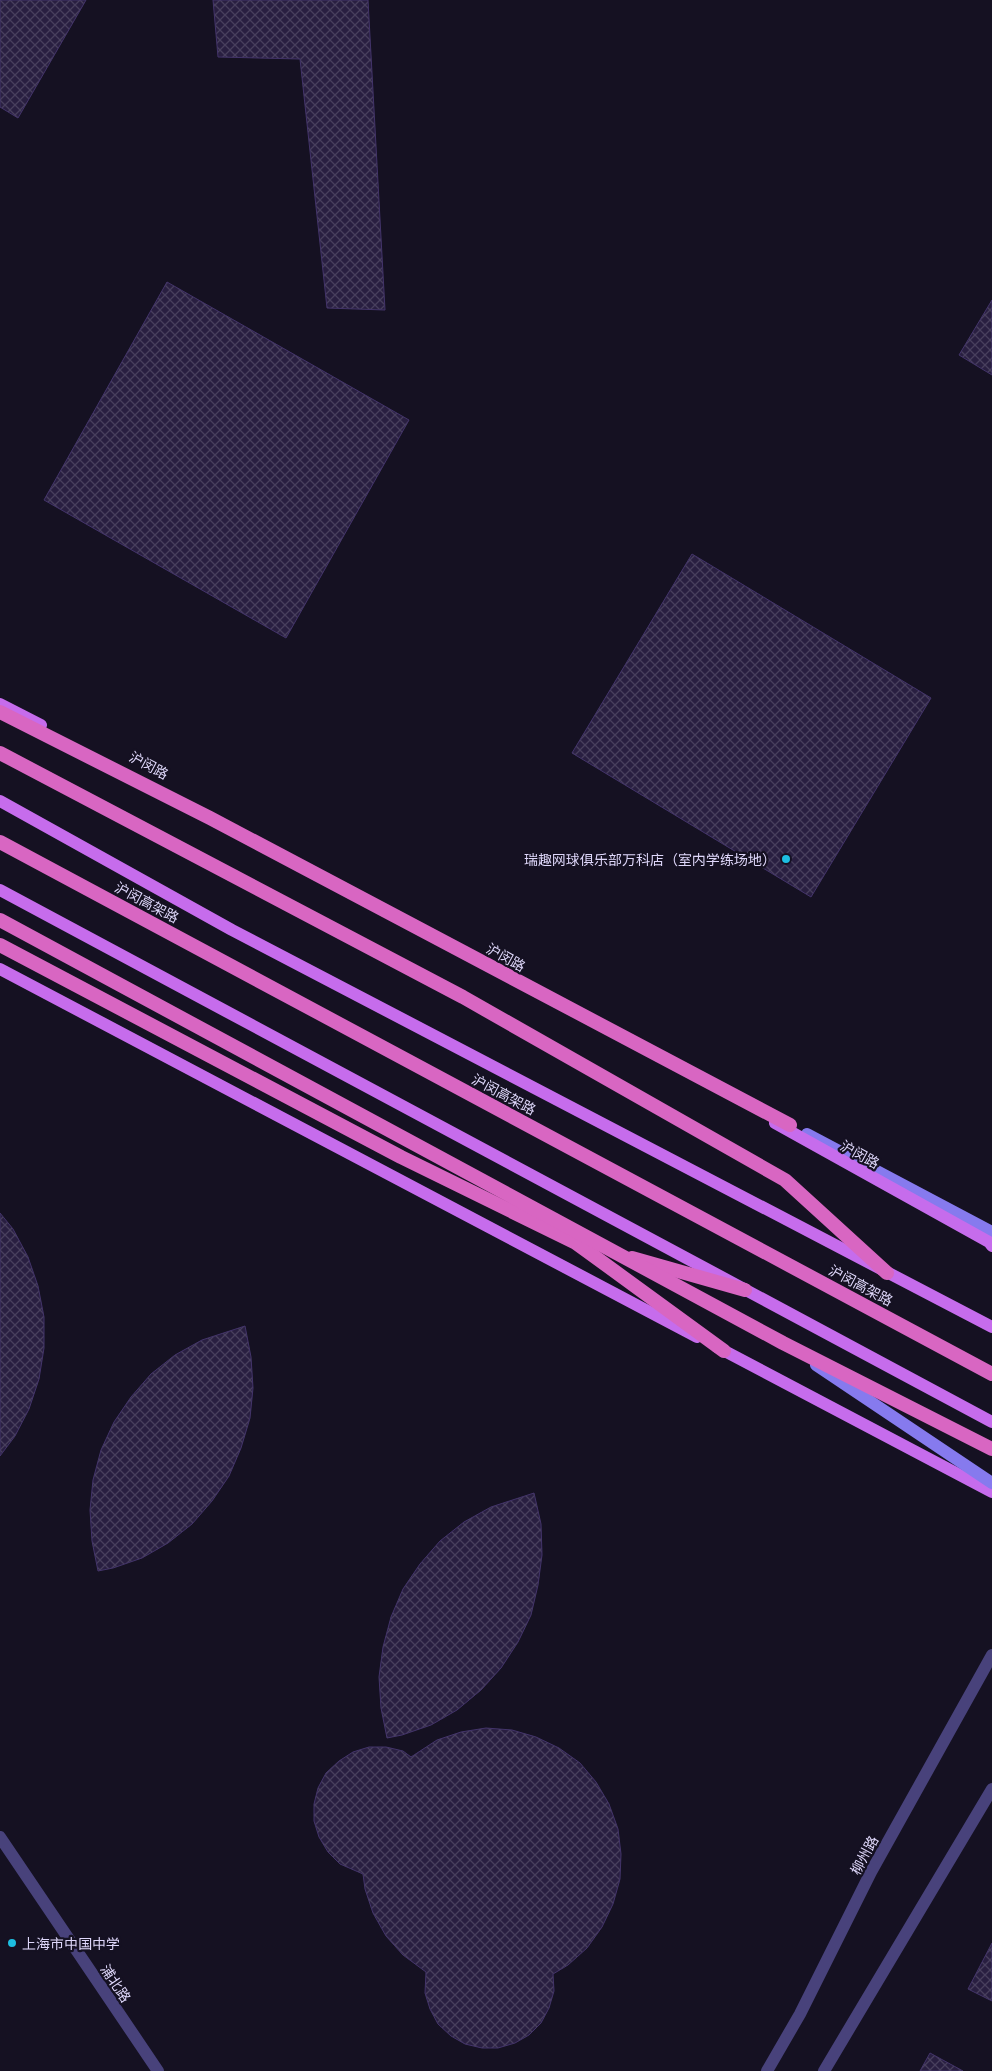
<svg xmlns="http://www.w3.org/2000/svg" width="992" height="2071" font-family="'Exo 2','Noto Sans SC',sans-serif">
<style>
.building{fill:url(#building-cross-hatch);stroke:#43346a}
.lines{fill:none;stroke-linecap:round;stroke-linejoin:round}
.minor{stroke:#48427b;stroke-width:12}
.tertiary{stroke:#48427b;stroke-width:12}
.secondary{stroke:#867aee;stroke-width:12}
.primary{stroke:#c66cec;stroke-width:12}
.trunk{stroke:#d866c2;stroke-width:14}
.secondary-bridge{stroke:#867aee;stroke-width:12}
.trunk-bridge{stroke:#d866c2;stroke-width:14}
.poi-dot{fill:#1dbee1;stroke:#151122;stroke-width:2}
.labels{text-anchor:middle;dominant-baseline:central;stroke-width:4.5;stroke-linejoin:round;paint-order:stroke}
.street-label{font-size:14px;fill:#ded7fa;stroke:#151122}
.poi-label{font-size:14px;fill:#ded7fa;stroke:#151122;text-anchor:end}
</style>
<defs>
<pattern id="building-cross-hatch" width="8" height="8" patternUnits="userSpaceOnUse" patternTransform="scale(1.25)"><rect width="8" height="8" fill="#291f41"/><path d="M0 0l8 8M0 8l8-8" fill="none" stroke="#483f5d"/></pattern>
</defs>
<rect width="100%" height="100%" fill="#151122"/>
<!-- building -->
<g class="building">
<polygon points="0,0 86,0 18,118 0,107"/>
<polygon points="213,0 368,0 385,310 327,308 300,59 218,57"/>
<polygon points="167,282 409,420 286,638 44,500"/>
<polygon points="992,300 992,375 959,355"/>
<polygon points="692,554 931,698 811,897 572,753"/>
<polygon points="0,1213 13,1229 28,1257 38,1286 44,1317 44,1348 39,1379 29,1409 15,1436 0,1456"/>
<polygon points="245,1326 251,1357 253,1388 250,1418 241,1448 229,1476 212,1501 192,1524 168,1543 142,1558 113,1568 98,1571 92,1541 90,1510 93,1480 101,1450 114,1422 131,1397 151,1374 175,1355 202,1340"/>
<polygon points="534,1493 541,1524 542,1555 538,1585 531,1615 518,1642 501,1668 481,1690 457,1710 431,1725 402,1735 387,1738 381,1708 379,1677 383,1647 391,1617 403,1589 420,1564 440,1541 464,1522 491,1507"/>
<polygon points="486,1728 512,1730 536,1737 559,1748 580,1763 596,1782 609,1804 618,1829 621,1854 620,1879 613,1904 602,1927 587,1948 568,1965 553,1974 554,1991 549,2008 541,2023 529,2035 515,2043 498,2048 482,2048 465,2044 451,2036 438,2024 430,2009 425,1993 426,1972 403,1955 386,1936 373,1913 365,1889 363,1874 340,1864 328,1852 319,1837 314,1821 314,1804 318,1788 326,1773 339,1761 353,1752 369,1747 386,1747 403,1751 411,1757 437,1740 461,1732"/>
<polygon points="992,1943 992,2001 968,1989"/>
<polygon points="930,2053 963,2071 920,2071"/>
</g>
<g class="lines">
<!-- minor -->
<polyline class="minor" points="0,1837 158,2071"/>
<!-- tertiary -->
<g class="tertiary">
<polyline points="767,2071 800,2014 871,1872 992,1655"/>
<polyline points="824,2071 992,1789"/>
</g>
<!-- secondary -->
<polyline class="secondary" points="807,1134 992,1232"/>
<!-- primary -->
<g class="primary">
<polyline points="0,704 41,725"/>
<polyline points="0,801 232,930 992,1327"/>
<polyline points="0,890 992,1422"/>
<polyline points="0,969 697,1337"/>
<polyline points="775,1123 989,1242 992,1246"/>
<polyline points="717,1347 992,1492"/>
</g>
<!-- trunk -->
<g class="trunk">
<polyline points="0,753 463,997 785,1180 887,1273"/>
<polyline points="0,945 401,1157 576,1243 724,1351"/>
<polyline points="632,1258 745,1290"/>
</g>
<!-- secondary-bridge -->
<polyline class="secondary-bridge" points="816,1365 992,1483"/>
<!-- trunk-bridge -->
<g class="trunk-bridge">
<polyline points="0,712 210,818 790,1125"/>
<polyline points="0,842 992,1374"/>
<polyline points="0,920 783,1343 992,1449"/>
</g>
</g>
<!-- markers -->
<g class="poi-dot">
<circle cx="786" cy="859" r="5"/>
<circle cx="12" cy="1943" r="5"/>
</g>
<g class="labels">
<!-- street labels -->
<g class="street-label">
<text transform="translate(149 765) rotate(28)">沪闵路</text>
<text transform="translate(147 902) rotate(28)">沪闵高架路</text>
<text transform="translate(506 957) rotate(29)">沪闵路</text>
<text transform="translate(504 1094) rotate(28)">沪闵高架路</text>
<text transform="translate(860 1154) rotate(29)">沪闵路</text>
<text transform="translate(861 1285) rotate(28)">沪闵高架路</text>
<text transform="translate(864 1855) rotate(-62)">柳州路</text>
<text transform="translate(116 1983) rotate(56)">浦北路</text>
</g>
<!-- poi labels -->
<g class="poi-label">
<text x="776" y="859">瑞趣网球俱乐部万科店（室内学练场地）</text>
<text x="22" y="1943" text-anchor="start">上海市中国中学</text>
</g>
</g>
</svg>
